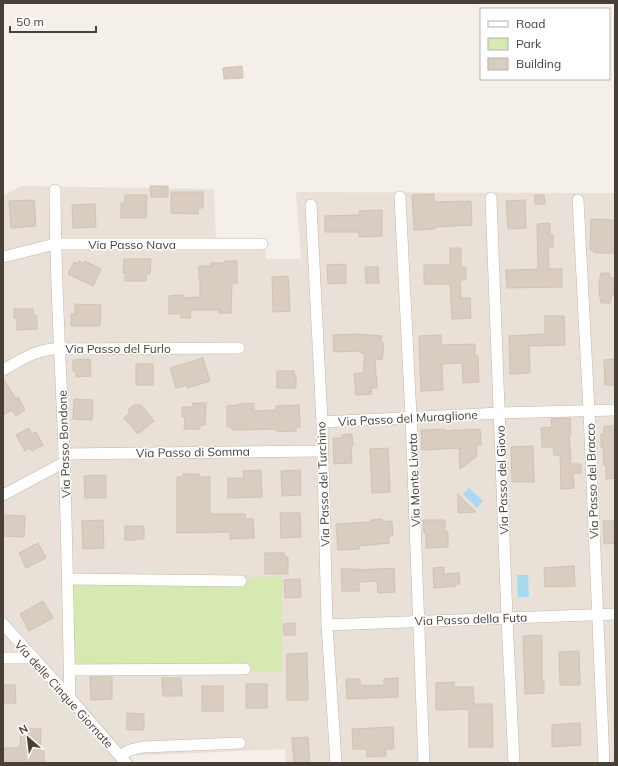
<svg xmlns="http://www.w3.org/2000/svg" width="618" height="766" font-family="Mulish,sans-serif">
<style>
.residential{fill:#e9e1d7}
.green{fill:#d6e9b1}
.water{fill:#a5daf1}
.building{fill:#d9cdc1;stroke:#d1c1b1}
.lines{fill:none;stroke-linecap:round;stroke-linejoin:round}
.minor-casing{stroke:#c0b7ab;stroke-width:12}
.minor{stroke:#fff;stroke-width:11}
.labels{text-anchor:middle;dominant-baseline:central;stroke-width:3;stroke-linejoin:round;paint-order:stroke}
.street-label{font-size:12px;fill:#484037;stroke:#fff}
</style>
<rect width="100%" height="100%" fill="#f4f0e9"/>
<!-- residential -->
<polygon class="residential" points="21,186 214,189 216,238 265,240 266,259 301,259 296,192 615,193 615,763 286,763 285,749 130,756 135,763 3,763 3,196"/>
<!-- green -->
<polygon class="green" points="253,577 282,577 282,672 249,672 249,666 72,664 69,583 244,582 251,579"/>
<!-- water -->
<g class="water">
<polygon points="469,488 483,501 477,508 463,494"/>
<polygon points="517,575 528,575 529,597 518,597"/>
</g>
<!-- building -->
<g class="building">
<polygon points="242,66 243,78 224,79 223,68"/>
<polygon points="150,186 168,186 168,197 151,197"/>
<polygon points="171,192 203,192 203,208 198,208 198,214 171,213"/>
<polygon points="434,194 434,202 471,201 472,225 435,227 435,229 414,230 412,195"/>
<polygon points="125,195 147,195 146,218 121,218 121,203 125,203"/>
<polygon points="535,195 544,195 545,204 535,204"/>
<polygon points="34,200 36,226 11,228 9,201"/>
<polygon points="525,200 526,228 508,229 506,201"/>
<polygon points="95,204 96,227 73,228 72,205"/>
<polygon points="382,210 382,236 359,237 359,232 325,232 325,216 359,215 359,211"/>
<polygon points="591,219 613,220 613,253 595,253 591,250 590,246"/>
<polygon points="550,223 550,235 553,235 553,247 548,247 549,269 562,269 562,287 507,288 506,270 538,269 537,224"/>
<polygon points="450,248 461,248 461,267 466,267 466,280 460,280 461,298 470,298 471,318 452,319 450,284 424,284 424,265 450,265"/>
<polygon points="124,259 151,259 150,274 147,273 146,281 125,281 125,272 123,273"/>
<polygon points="79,261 84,264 85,261 101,269 93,286 68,274 74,262 77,264"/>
<polygon points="225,261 237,261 237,283 232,283 231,313 219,313 219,310 190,310 191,318 181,318 181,314 169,314 169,296 183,295 183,298 200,297 200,279 199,279 199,266 211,266 211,263 225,263"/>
<polygon points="346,264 346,283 328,284 327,265"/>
<polygon points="365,267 378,267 379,283 366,283"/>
<polygon points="601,273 609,273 611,278 615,278 615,295 612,295 610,303 601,303 599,292 599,283"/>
<polygon points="288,276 290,311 273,312 272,277"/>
<polygon points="75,304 101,305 100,326 71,326 71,314 75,314"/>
<polygon points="14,309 33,309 34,316 37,316 37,329 17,330 17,318 14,318"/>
<polygon points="545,316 564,316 565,345 529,346 530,373 510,374 509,336 545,334"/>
<polygon points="357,334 382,336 381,343 384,343 382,360 375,359 377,388 371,388 372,394 356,395 354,374 363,373 365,353 361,353 361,351 334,352 333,335"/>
<polygon points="441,335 441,345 475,344 475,356 478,356 479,382 463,383 462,363 442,364 443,390 421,391 419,336"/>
<polygon points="203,358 210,381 187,388 187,385 176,388 170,368"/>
<polygon points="90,359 91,376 76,377 76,371 73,371 73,360"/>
<polygon points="615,359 615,385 605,385 604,360"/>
<rect x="136" y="364" width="17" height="21"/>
<polygon points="277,371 294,371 294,375 296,375 296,388 277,388"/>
<polygon points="3,378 16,399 18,397 25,410 16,416 12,410 3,415"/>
<polygon points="74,399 93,400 92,420 73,419"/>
<polygon points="192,403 206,403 205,425 200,425 200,429 184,429 185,417 182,417 182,407 194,407"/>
<polygon points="254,403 254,411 276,410 276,406 299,405 300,427 296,427 296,431 277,432 277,429 232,430 232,427 227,427 227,406 239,405 239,404"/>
<polygon points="134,405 141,405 154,421 138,434 124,418 130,413 128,410"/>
<polygon points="570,418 571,434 569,434 571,464 581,464 581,473 573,473 574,488 561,489 560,455 554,455 553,447 542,447 541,428 552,427 551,419"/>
<polygon points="604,426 615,426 615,478 606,479 606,465 604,465 603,447 601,447 601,434 604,434"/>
<polygon points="29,428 32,434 36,432 43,445 32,451 30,448 25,451 16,435"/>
<polygon points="444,429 445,431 480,429 481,445 476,445 477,455 475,458 460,469 459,448 422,450 421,430"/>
<polygon points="352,434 353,446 351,446 352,463 334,464 333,438 342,438 342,435"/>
<polygon points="533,446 534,482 512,482 511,447"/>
<polygon points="388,448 390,492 372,493 370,449"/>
<polygon points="261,470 262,497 228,498 228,478 244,478 243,471"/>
<polygon points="300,470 301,495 282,496 281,471"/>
<polygon points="183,474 199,474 199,477 210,477 210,514 245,514 246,519 253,519 254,538 230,539 230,532 177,533 177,477 183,477"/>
<polygon points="106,475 106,498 85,498 84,476"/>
<polygon points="458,494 476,512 458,513"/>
<polygon points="280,513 300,513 301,537 281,538"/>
<polygon points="3,515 25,516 24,537 3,536"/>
<polygon points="382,519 383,522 392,521 393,536 389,536 389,543 359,546 359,549 338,550 336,524 371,522 371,520"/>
<polygon points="103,520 104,548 83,549 82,521"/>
<polygon points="423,520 445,520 445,532 448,532 448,547 426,548 426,533 424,533"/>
<polygon points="603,521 615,521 615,543 604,544"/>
<polygon points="125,526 144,526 144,539 135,539 135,540 125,540"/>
<polygon points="38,543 46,558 26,568 19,553"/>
<polygon points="265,553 284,553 285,557 288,557 288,574 265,574"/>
<polygon points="574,566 575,586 545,587 544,568"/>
<polygon points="444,567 444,574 459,573 460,584 456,584 456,586 434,588 433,568"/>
<polygon points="394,568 395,592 378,593 377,581 359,582 359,591 342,591 341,569 358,569 359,570"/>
<polygon points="300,579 301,597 285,598 284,580"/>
<polygon points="43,601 53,618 29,631 20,614"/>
<polygon points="295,623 295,635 284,635 283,624"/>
<polygon points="542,635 542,681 544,681 544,693 525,694 523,636"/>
<polygon points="579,651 580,685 560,685 559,652"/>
<polygon points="307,653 308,700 287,700 287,654"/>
<polygon points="90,677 112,677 112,699 91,700"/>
<polygon points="162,678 181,678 182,696 163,696"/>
<polygon points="398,678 398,697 347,699 346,679 360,679 360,685 365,685 365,686 384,685 384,679"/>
<polygon points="454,682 454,687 473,687 474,704 492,704 493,747 469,747 469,709 436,710 436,683"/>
<rect x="246" y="684" width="21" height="24"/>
<polygon points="3,685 15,685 16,703 3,703"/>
<rect x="202" y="686" width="21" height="25"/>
<polygon points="127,713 144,714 144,730 127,730"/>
<polygon points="580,723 581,745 552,747 552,725"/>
<polygon points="393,727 394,749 386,749 386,756 367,757 367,749 353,749 352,729"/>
<polygon points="21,729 41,729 40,749 44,749 44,763 24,763 24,761 3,761 3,748 20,748"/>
<polygon points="308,737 310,763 294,763 292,738"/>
</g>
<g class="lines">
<!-- minor casing -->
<g class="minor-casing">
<g id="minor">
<path d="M55,190C55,278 61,366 64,453C67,535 68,616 70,698"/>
<polyline points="400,197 411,417 424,763"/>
<polyline points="491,198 507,618 514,763"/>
<polyline points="578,200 589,411 604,763"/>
<polyline points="311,205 322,422 327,625 336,763"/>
<polyline points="3,257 55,244 262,244"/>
<path d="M3,370C19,361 34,351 52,349L239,348"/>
<polyline points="322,422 500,413 615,410"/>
<polyline points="64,454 322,451"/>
<polyline points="3,495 65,462"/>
<polyline points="67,579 241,581"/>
<polyline points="3,624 70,698 126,763"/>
<polyline points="327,625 615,614"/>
<polyline points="3,658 33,658"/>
<polyline points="69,670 245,669"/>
<polyline points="120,756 130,750 143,747 240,743"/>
</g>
</g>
<!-- minor -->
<use href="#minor" class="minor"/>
</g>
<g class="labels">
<!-- street labels -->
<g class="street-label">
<text x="132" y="244">Via Passo Nava</text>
<text x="118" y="348">Via Passo del Furlo</text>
<text transform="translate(408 418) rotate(-3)">Via Passo del Muraglione</text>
<text transform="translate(64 444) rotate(-92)">Via Passo Bondone</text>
<text transform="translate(193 452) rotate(-1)">Via Passo di Somma</text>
<text transform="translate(414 480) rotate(-92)">Via Monte Livata</text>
<text transform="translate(502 480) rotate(-92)">Via Passo del Giovo</text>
<text transform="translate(592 481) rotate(-92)">Via Passo del Bracco</text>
<text transform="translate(323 484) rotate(-92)">Via Passo del Turchino</text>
<text transform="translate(471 619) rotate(-2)">Via Passo della Futa</text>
<text transform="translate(64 694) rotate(48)">Via delle Cinque Giornate</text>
</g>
</g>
<!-- border -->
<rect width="618" height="766" fill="none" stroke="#484037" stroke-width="8"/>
<!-- legend -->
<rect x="480" y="8" width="130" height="72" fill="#ffffff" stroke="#b6b3af"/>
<rect x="488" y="21" width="20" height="6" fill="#ffffff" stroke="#b6b3af"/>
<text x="516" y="28" font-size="12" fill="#484037">Road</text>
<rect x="488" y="38" width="20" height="12" fill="#d6e9b1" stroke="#b6b3af"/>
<text x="516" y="48" font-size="12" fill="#484037">Park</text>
<rect x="488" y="58" width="20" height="12" fill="#d9cdc1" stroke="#b6b3af"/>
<text x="516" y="68" font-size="12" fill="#484037">Building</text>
<!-- north arrow -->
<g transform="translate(28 738) rotate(332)" stroke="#ffffff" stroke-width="3" paint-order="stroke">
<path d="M0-3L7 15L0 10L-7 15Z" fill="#484037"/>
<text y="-6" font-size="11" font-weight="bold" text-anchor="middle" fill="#484037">N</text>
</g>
<!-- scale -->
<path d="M10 26v6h86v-6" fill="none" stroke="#484037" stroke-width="2"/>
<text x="16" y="26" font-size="12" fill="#484037" stroke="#ffffff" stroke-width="3" paint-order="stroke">50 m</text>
</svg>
